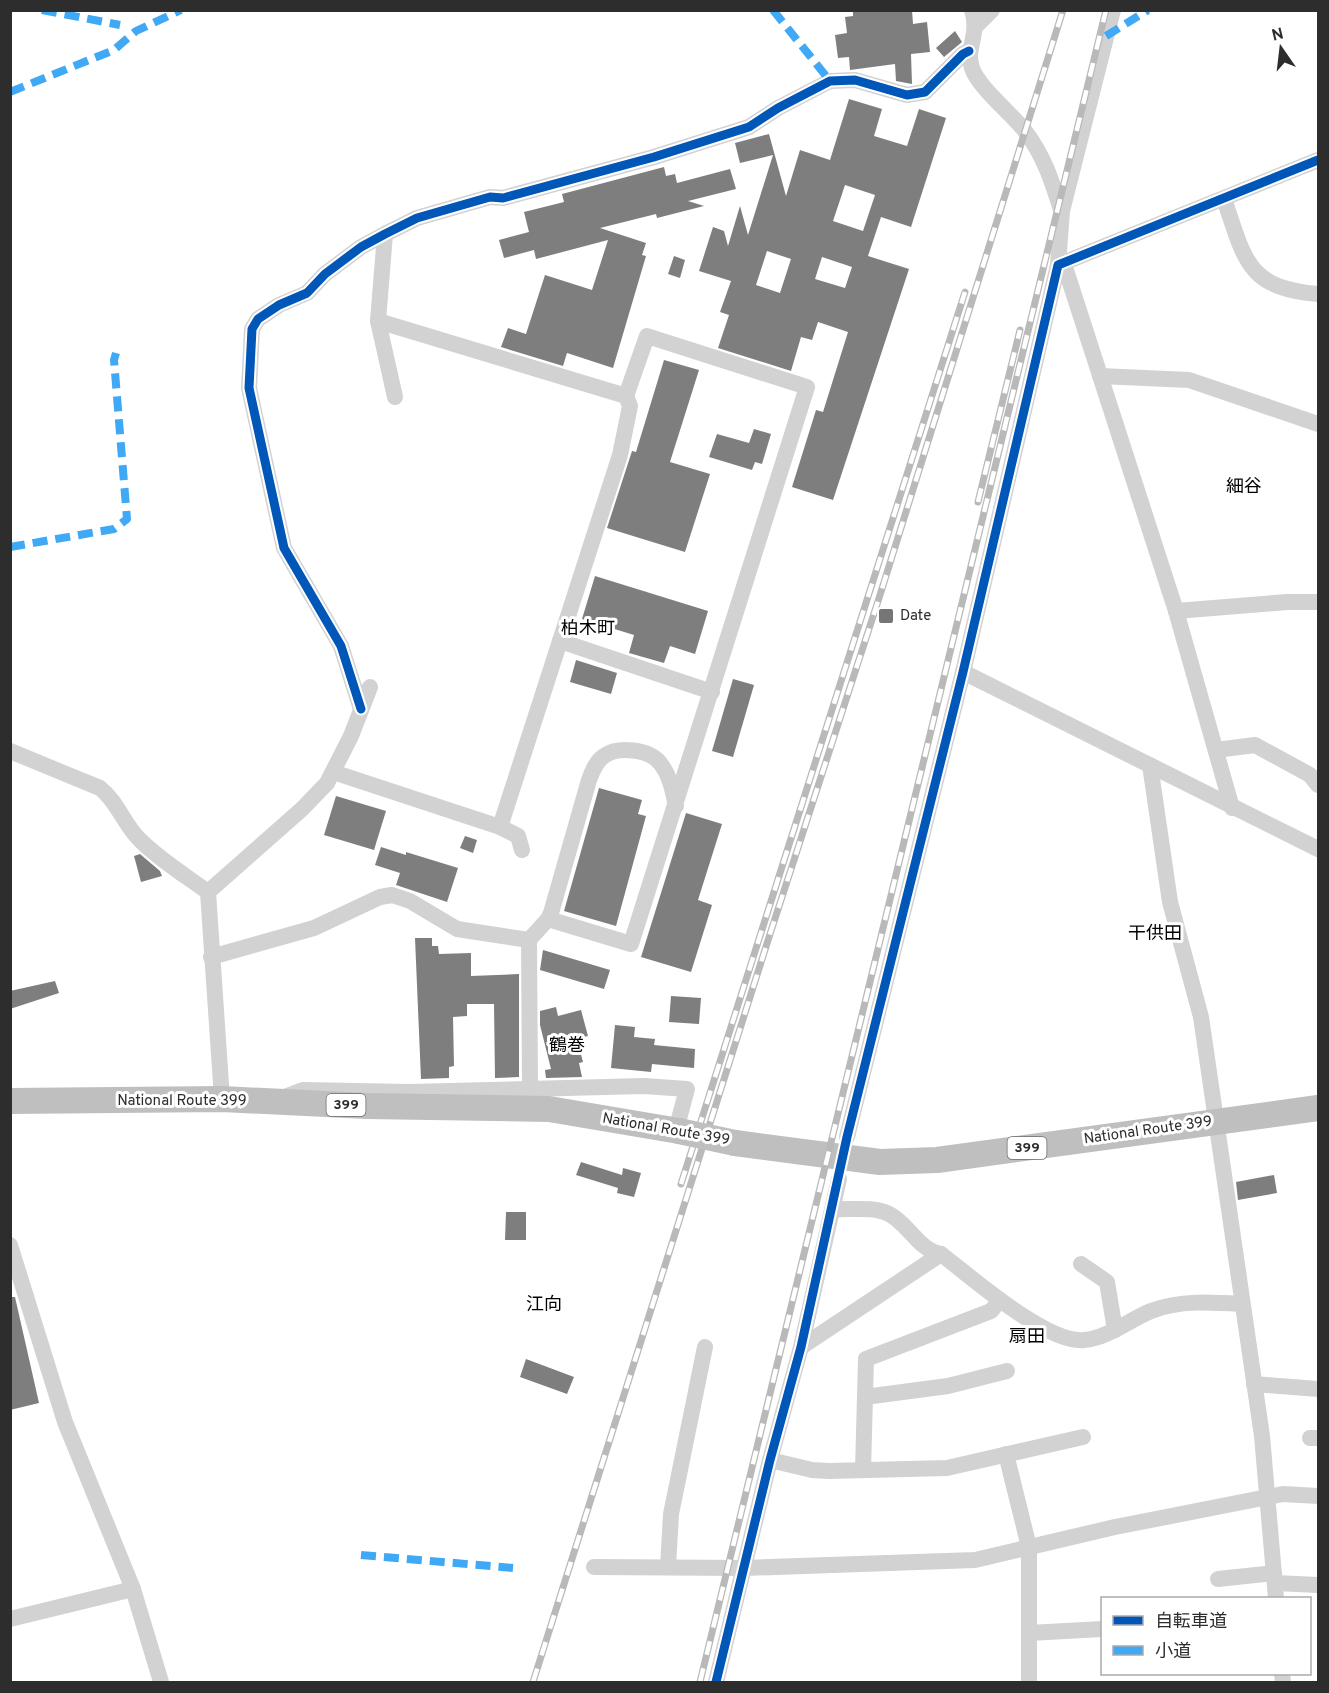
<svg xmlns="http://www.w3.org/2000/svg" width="1329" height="1693" font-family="Overpass,'Noto Sans JP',sans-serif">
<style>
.building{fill:#7e7e7e;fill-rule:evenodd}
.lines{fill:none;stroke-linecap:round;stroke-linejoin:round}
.minor{stroke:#d2d2d2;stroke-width:16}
.highway{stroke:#bfbfbf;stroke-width:26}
.rail-casing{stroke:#b9b9b9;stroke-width:7}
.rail{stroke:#fff;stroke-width:4.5;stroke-dasharray:14;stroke-linecap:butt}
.highway-bridge{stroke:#bfbfbf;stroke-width:26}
.quiet{stroke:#3fa9f5;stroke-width:8;stroke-dasharray:15 8;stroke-linecap:butt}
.cycleway-casing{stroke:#fff;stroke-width:13}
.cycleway{stroke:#0057b8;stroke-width:9}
.poi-dot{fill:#767676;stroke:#fff;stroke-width:2}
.labels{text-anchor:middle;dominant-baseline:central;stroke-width:6;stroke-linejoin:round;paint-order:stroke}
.shield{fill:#fff;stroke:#6c6c6c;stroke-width:1.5}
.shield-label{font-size:14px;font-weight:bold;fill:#2d2d2d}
.poi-label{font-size:15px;fill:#2d2d2d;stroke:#fff;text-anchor:start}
.street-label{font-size:15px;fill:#2d2d2d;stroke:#fff}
.quarter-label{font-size:18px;fill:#000;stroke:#fff}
</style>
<rect width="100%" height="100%" fill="#fff"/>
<!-- building -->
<g class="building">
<polygon points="853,10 912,10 913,24 927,22 930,52 911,54 912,84 896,81 895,64 850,70 849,57 838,58 835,35 847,33 845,17 853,16"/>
<polygon points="955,31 962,42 944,57 936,48"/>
<path d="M849,99L882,109L874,136L907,146L919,109L946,118L911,227L881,217L868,256L909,269L833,500L792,487L816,410L823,412L848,332L818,322L812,340L801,337L791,371L718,348L729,315L720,312L731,281L699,271L713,227L724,231L728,246L740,206L748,235L773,155L740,163L735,143L769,134L786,196L800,150L830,160ZM845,185L875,195L863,231L833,221ZM767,251L791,259L780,293L756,285ZM822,257L852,267L845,288L815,279Z"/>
<polygon points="664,167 666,176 675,174 677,183 730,169 736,189 688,201 704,206 657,218 656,214 600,228 646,243 642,255 646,256 613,368 567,353 563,366 501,347 508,328 526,334 545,275 592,290 608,240 536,259 534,250 504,258 499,240 529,232 524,212 564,202 562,194"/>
<polygon points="674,256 685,260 680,278 668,274"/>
<polygon points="664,360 699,370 670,462 710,474 685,552 607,528 632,451 636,452"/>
<polygon points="754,429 771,434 762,464 755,462 752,470 709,457 717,434 749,443"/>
<polygon points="595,576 708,611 695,654 670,646 664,663 629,653 634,635 582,619"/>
<polygon points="576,660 617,673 611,694 570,682"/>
<polygon points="733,679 754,685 733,757 712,751"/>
<polygon points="599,788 642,800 638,814 646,816 616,926 564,911"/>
<polygon points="336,796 386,811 374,850 324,835"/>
<polygon points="686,813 722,824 698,900 712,905 691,972 641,957"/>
<polygon points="465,836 477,840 473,853 460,848"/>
<polygon points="381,847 406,855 406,852 458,868 447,902 396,885 400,873 375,865"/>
<polygon points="140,854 160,871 162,876 141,882 134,856"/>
<polygon points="415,938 432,938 432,946 438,946 439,954 471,953 471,976 519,974 519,1077 495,1078 494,1004 467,1004 467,1016 453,1017 454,1066 449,1067 449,1078 421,1079"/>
<polygon points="543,950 610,970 604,989 540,970"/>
<polygon points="55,981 59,993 10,1009 10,991"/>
<polygon points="671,996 701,998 699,1024 669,1022"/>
<polygon points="556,1007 558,1016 581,1010 588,1036 577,1039 583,1062 579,1063 582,1077 546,1078 545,1070 551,1069 540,1025 540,1011"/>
<polygon points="615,1025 635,1027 634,1037 655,1039 654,1045 695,1049 694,1068 652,1064 651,1072 611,1068"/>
<polygon points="581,1162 622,1175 623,1168 641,1173 634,1197 617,1193 618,1188 576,1175"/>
<polygon points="1274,1175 1277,1193 1238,1200 1236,1182"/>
<polygon points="506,1212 526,1212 526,1240 505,1240"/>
<polygon points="10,1297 15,1297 39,1403 10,1410"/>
<polygon points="526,1359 574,1377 567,1394 520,1377"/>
</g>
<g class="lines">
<!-- minor -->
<g class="minor">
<path d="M972,10C980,36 965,48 972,68C978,87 1012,114 1025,131C1044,156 1052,181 1061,210"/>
<polyline points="976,26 992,10"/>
<path d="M1224,199C1245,259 1246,288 1318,294"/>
<polyline points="385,234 378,321 395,397"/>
<polyline points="1064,264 1176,611 1232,808"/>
<polyline points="1058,265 1062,211 1113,10"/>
<polyline points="378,321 626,396 630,406 620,455 500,827"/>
<polyline points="1100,376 1189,380 1318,424"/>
<polyline points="1176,611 1287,602 1318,602"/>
<polyline points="560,641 712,692"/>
<polyline points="963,672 1318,849"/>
<polyline points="361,709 341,646 284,548 249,388 252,329 258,319 279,305 307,293 325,274 361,247 385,234 417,218 490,197 503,198 654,157 749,127 778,108 830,81 855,80 907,95 925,92 963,54 969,51"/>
<polyline points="1216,750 1255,745 1310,775 1318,785"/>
<path d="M10,751L100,788C118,802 124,825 140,840C160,860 186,876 208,892"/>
<polyline points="1150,765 1170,902 1201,1017 1262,1436 1276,1598"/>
<polyline points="333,772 500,827 518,836 522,850"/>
<polyline points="548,919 631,944 807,387 647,336 626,396"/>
<polyline points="211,957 314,928 380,897 392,895 410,901 457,929 529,940"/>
<path d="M530,1088L529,940L548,919L551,913L589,780C592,772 596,761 604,756C618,746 649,749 660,763C670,775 673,792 676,806"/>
<polyline points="282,1098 303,1090 409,1092 644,1086 687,1089 676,1130"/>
<polyline points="222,1099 208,892 302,809 327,783 351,736 370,687"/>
<polyline points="847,1137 963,672 1058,265 1318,160"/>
<path d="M833,1209C850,1210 874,1206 889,1214C909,1224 918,1250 941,1254C971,1277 1047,1344 1084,1340C1108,1338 1129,1320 1151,1311C1180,1300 1211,1302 1241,1304"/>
<polyline points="10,1245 65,1422 133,1589 161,1682"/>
<polyline points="1081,1264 1107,1282 1115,1330"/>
<polyline points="801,1347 941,1254"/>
<polyline points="1254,1384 1318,1389"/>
<polyline points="865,1397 948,1386 1007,1371"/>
<polyline points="1310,1438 1318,1438"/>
<polyline points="1006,1454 1029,1547 1029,1682"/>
<polyline points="770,1460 812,1470 829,1471 947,1468 1083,1437"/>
<polyline points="863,1470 866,1359 991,1311 1000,1300"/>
<polyline points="594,1567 744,1568 975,1560 1115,1527 1283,1494 1318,1496"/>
<polyline points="668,1567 671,1514 705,1347"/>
<polyline points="1218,1579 1274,1573"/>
<polyline points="1275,1583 1318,1585"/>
<polyline points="10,1619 133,1589"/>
<polyline points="1029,1633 1102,1629"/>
<polyline points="1282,1674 1283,1682"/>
<polyline points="716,1682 770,1460 801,1347 839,1179"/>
</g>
<!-- highway -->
<g class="highway">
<polyline points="10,1101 222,1099 367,1106 549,1109 679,1131"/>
<polyline points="735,1143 880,1162 937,1160 1318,1108"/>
</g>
<!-- rail casing -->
<g class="rail-casing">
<g id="rail">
<polyline points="978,502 1020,330"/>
<polyline points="681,1184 965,292"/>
<polyline points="533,1682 770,934 880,595 1063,10"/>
<polyline points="700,1682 1106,10"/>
</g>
</g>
<!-- rail -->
<use href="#rail" class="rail"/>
<!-- highway-bridge -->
<polyline class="highway-bridge" points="679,1131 735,1143"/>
<!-- quiet -->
<g class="quiet">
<polyline points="42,10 120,25"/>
<polyline points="773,10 830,81"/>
<polyline points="1106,36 1148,10"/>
<polyline points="10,92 114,50 136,31 181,10"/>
<polyline points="10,547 114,529 127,519 114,360 116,353"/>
<polyline points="361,1555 513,1568"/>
</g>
<!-- cycleway casing -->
<g class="cycleway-casing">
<g id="cycleway">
<polyline points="361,709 341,646 284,548 249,388 252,329 258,319 279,305 307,293 325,274 361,247 385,234 417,218 490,197 503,198 654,157 749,127 778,108 830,81 855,80 907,95 925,92 963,54 969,51"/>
<polyline points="716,1682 770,1460 801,1347 847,1137 963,672 1058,265 1318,160"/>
</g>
</g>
<!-- cycleway -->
<use href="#cycleway" class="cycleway"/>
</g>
<!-- markers -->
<rect class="poi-dot" x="878" y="608" width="16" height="16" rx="3"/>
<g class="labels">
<!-- shield labels -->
<g class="shield">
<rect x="326.5" y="1094" width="39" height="22" rx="4.5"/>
<rect x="1007.5" y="1137" width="39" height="22" rx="4.5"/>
</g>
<g class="shield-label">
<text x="346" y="1105">399</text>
<text x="1027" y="1148">399</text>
</g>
<!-- poi labels -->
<g class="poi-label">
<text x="900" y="616">Date</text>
</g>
<!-- street labels -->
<g class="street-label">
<text x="182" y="1101">National Route 399</text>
<text transform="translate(666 1130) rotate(10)">National Route 399</text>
<text transform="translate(1148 1131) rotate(-8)">National Route 399</text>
</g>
<!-- quarter labels -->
<g class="quarter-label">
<text x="1244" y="487">細谷</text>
<text x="588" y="629">柏木町</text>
<text x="1155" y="934">干供田</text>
<text x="567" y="1046">鶴巻</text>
<text x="544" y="1305">江向</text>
<text x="1027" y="1337">扇田</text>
</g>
</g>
<!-- border -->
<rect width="1329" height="1693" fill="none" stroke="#2d2d2d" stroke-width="24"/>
<!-- legend -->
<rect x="1101" y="1597" width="210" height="78" fill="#ffffff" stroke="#ababab" stroke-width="1.5"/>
<rect x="1113" y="1616" width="30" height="9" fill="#0057b8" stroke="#ababab" stroke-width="1.5"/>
<text x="1155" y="1627" font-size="18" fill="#2d2d2d">自転車道</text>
<rect x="1113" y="1646" width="30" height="9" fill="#3fa9f5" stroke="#ababab" stroke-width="1.5"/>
<text x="1155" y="1657" font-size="18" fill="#2d2d2d">小道</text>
<!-- north arrow -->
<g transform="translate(1281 48) rotate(346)" stroke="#ffffff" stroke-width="4.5" paint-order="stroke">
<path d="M0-4.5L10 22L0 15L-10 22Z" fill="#2d2d2d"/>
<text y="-9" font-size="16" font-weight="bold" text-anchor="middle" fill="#2d2d2d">N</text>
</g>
</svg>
